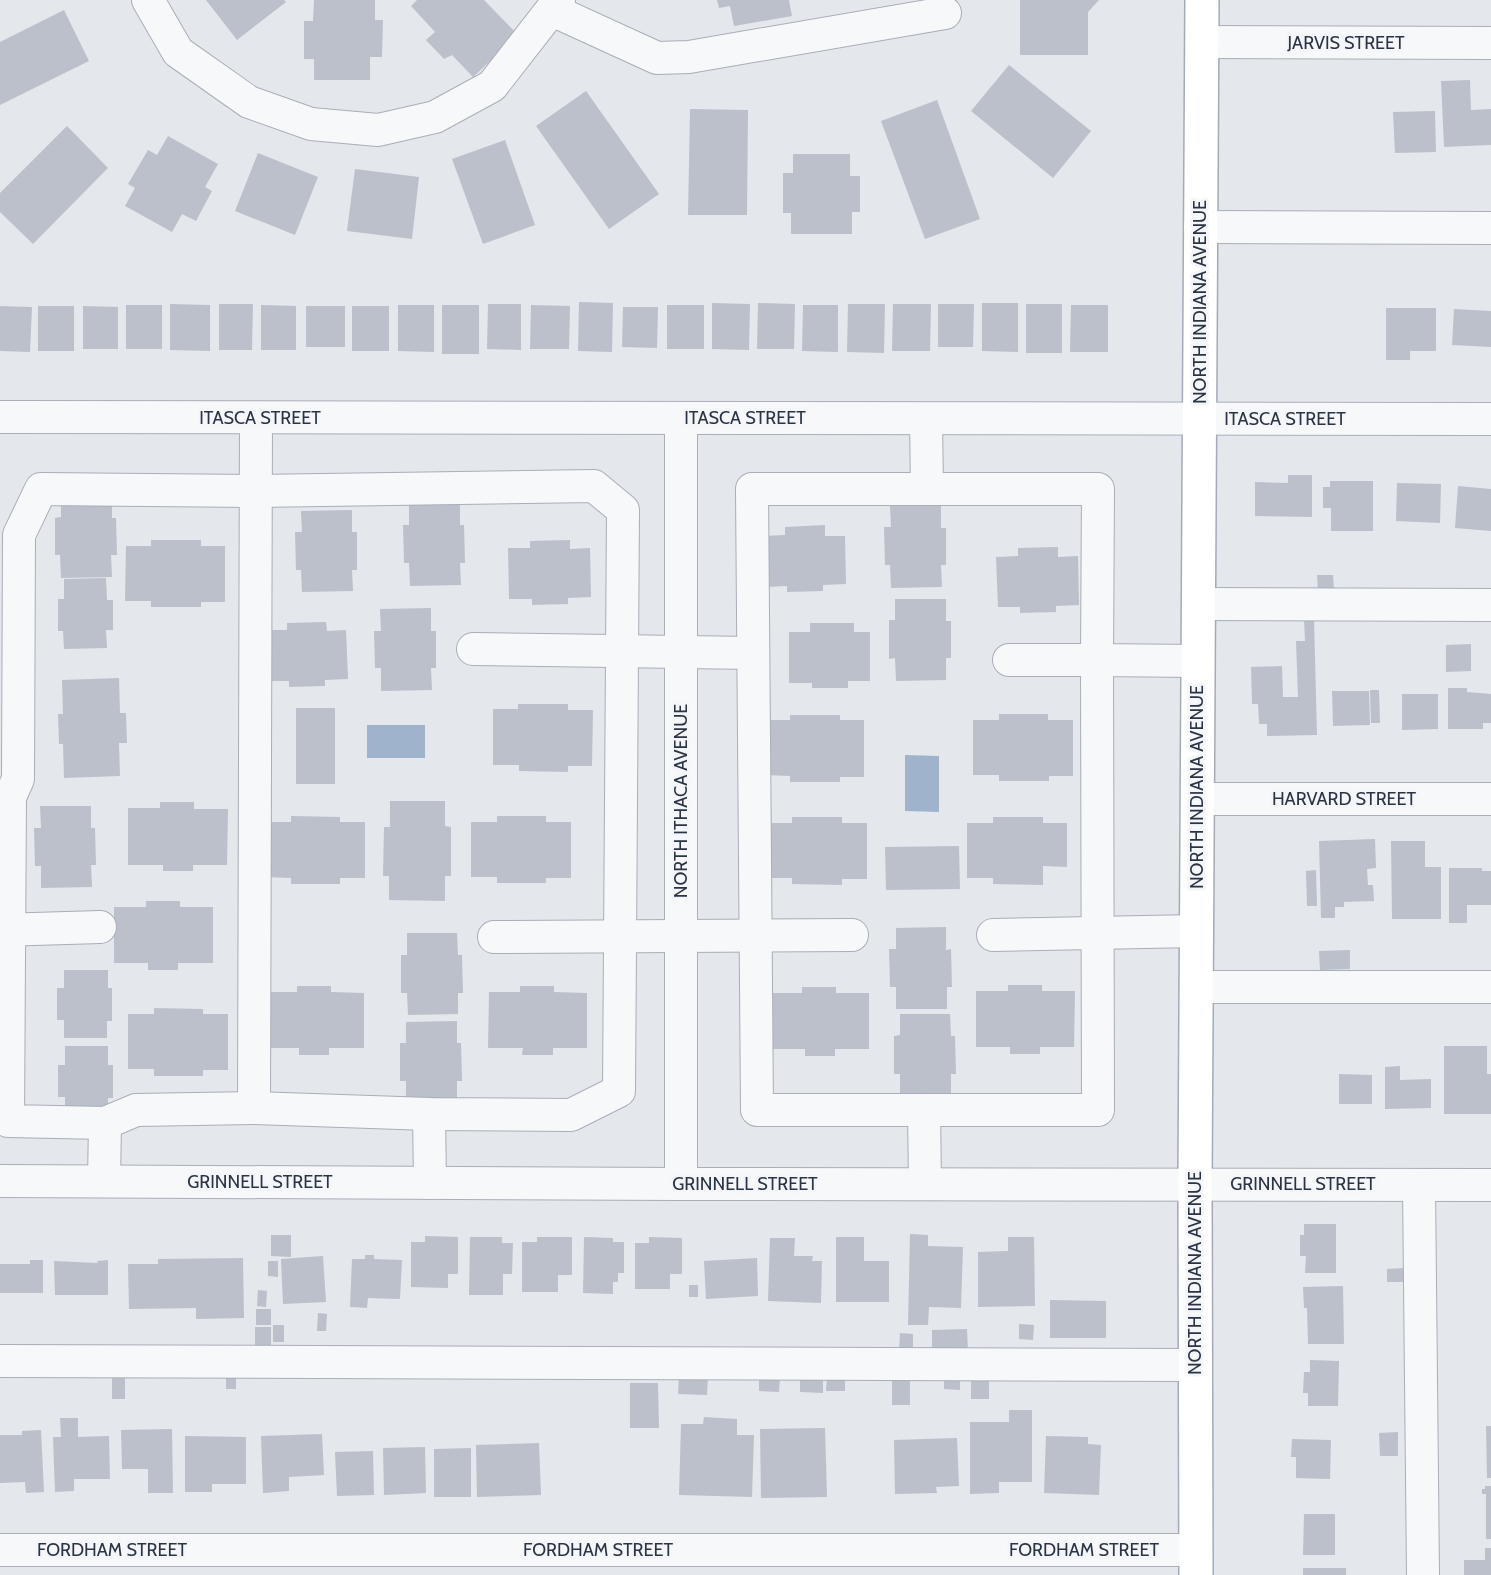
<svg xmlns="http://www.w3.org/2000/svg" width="1491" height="1575" font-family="Cabin,sans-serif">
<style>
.water{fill:#9fb4cc}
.building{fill:#bbc0ca}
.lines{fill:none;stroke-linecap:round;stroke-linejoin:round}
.minor-casing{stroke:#a9aeb7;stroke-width:34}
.major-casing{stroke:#a3abb8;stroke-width:36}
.minor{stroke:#f7f8fa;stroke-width:32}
.major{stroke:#fff;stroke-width:33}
.labels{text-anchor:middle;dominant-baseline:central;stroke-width:6;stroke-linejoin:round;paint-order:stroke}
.street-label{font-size:18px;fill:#2b3445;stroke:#f4f6f9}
</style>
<rect width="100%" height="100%" fill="#e4e7ec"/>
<!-- water -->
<g class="water">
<rect x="367" y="725" width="58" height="33"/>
<polygon points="905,755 939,756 939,812 905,811"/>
</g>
<!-- building -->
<g class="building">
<polygon points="206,0 284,0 286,2 237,40"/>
<polygon points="314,0 375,0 375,20 383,20 382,57 370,57 370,80 314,80 314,59 304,59 304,21 313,21"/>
<polygon points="417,0 484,0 518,35 473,77 452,55 444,59 426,40 435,32 411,6"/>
<polygon points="717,0 789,0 792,16 734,26 730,6 719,8"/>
<polygon points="1020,0 1099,0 1088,12 1088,55 1020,55"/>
<polygon points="64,10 89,61 0,105 0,42"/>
<polygon points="1009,65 1091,131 1053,178 971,111"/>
<polygon points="1470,80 1471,110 1491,109 1491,145 1444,147 1441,81"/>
<polygon points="586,91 659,194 609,229 536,126"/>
<polygon points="937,100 980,219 925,239 881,121"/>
<polygon points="690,109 748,110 747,215 688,215"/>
<polygon points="1435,111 1436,152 1395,153 1393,112"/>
<polygon points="67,126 108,168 33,244 0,212 0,193"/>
<polygon points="168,136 218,164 205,187 212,191 196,221 182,214 172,232 125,206 135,188 128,184 148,150 157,155"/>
<polygon points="505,140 535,225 483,244 452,159"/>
<polygon points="258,153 318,177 295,235 235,211"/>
<polygon points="793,154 850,154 850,176 860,176 860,212 852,212 852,234 791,234 791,213 783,213 783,173 793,173"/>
<polygon points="355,169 419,177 412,239 347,231"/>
<polygon points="579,302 613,303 612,352 578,351"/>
<polygon points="712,303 750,304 749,350 712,349"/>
<polygon points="758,303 795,304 794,349 757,349"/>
<polygon points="982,303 1018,303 1018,352 982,351"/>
<polygon points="170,304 210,305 210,351 170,350"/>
<polygon points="219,304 253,304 252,350 219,350"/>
<polygon points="488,304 521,304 521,350 487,349"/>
<polygon points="848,304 885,304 884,353 847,352"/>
<polygon points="893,304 931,304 930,351 892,351"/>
<polygon points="938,304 974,304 973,347 938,347"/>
<rect x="1026" y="304" width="36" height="49"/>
<rect x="126" y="305" width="36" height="44"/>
<polygon points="261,305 296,306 296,350 261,350"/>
<polygon points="398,305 434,305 434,352 398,351"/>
<rect x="442" y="305" width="37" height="49"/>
<polygon points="531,305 570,306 569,349 530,349"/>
<rect x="667" y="305" width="37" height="44"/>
<polygon points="803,305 838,305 838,352 802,351"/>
<polygon points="1071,305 1108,305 1108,352 1070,352"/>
<polygon points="0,306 32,307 30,352 0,351"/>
<rect x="38" y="306" width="36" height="45"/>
<polygon points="83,306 118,307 118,349 83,349"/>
<rect x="306" y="306" width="39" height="41"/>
<rect x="352" y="306" width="37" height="45"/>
<polygon points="623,307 658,307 657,348 622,347"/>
<polygon points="1386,308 1436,308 1436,351 1410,351 1410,360 1386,360"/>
<polygon points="1454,309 1491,311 1491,347 1452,345"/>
<polygon points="1288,475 1312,475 1312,517 1255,516 1255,482 1288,483"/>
<polygon points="1330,481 1373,481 1373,531 1331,531 1331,508 1323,508 1323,487 1330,487"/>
<polygon points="1397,483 1441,484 1440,523 1396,521"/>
<polygon points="1458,486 1491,489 1491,531 1455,528"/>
<polygon points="112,495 112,518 116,518 117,555 111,555 112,577 61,578 60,555 55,555 55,518 61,517 61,496"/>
<polygon points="460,503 460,525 464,525 465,563 460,563 461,585 410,586 409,563 404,563 403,525 409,525 409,504"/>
<polygon points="941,505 941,528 946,528 946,565 941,565 942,587 891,588 890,565 885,565 884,527 891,527 890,506"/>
<polygon points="352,510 352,532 357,532 357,570 352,570 353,591 302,592 301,570 296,570 295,532 302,532 301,511"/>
<polygon points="825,525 825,536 845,536 846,584 823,585 823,591 787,592 787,586 765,587 763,536 785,535 785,527"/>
<polygon points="151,540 201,540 201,546 225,546 225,602 201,602 201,607 151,607 151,601 125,601 126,546 151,546"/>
<polygon points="570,540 570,549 590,548 591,597 568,598 568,604 532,605 532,599 509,599 508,548 530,548 530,541"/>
<polygon points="1058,547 1058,557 1078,556 1079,605 1056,606 1056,612 1020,613 1020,607 998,607 996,557 1018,556 1018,548"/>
<polygon points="1317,575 1333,575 1334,591 1318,592"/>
<polygon points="106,578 107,600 113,600 113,630 106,630 107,648 64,649 63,631 58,631 58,599 64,599 64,579"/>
<polygon points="895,599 946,599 946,621 951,621 951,658 946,658 946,680 896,681 895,658 889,659 889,620 895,620"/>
<polygon points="431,608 431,631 436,631 436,668 431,668 432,690 381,691 381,668 375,668 374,631 381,631 380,609"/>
<polygon points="1304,619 1314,619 1317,735 1267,736 1267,724 1259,724 1258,704 1252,704 1251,667 1282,666 1283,697 1298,697 1296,641 1305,641"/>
<polygon points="326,622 327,631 346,630 348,679 325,680 325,686 289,687 289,681 266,681 265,630 287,630 287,623"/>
<polygon points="810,623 854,623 854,632 870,632 870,681 848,681 848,688 812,688 812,683 789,683 789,632 810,632"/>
<polygon points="1471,644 1471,671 1446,672 1446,645"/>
<polygon points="119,678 120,713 126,713 127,743 119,743 120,776 64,778 63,744 59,744 58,714 63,714 62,680"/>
<polygon points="1448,688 1467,688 1467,692 1491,694 1491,723 1483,723 1483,729 1448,729"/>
<polygon points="1370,690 1379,690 1380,723 1371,723"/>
<polygon points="1332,691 1369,691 1370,725 1333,726"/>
<polygon points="1402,694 1438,694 1438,729 1402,730"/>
<polygon points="518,704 568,704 568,710 593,710 592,766 568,766 568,772 519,771 519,765 493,765 493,709 518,709"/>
<rect x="296" y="708" width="39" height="76"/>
<polygon points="999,714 1048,714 1048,720 1073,720 1073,776 1049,776 1049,781 999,781 999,775 973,775 973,720 999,720"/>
<polygon points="790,715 840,715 840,720 864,720 864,777 840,777 840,782 790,782 790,776 764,775 765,720 790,720"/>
<polygon points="390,801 445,801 445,826 451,827 451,876 445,876 445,901 389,900 389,876 383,876 384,827 390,827"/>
<polygon points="160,802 194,802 194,809 228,809 227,865 193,865 193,871 163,871 163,865 128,865 128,808 160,808"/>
<polygon points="40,806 91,806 91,828 95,828 96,865 91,865 92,887 41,888 41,866 35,866 34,828 41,828"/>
<polygon points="291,816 340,817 340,822 365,822 365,878 340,878 340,884 291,884 291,878 265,877 265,822 291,822"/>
<polygon points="497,816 546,816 546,822 571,822 571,878 546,878 546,883 497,883 497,877 471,877 471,822 497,822"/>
<polygon points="792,817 842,817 842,823 867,823 867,879 842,879 842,885 792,884 792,878 766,878 767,823 792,823"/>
<polygon points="993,817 1043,817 1043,823 1067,823 1067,867 1043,866 1043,885 993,884 993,878 967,878 967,823 993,823"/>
<polygon points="1375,839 1376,868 1367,869 1368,885 1373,885 1374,901 1344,902 1344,907 1335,907 1335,918 1321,918 1319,841"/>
<polygon points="1391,841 1425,841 1425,867 1441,867 1441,919 1392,919"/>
<polygon points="959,846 960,889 886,890 885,847"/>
<polygon points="1449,868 1482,868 1482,871 1491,871 1491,905 1467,905 1467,923 1449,923"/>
<polygon points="1316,870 1317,906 1307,906 1306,871"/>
<polygon points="146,901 180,901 180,907 213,907 213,963 178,963 178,970 148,970 148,963 114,963 114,907 146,907"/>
<polygon points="946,927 946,950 951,949 952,987 947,987 947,1009 896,1009 896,987 890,987 889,949 896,949 896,928"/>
<polygon points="407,933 457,933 458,955 462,955 463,993 458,993 458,1014 408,1015 407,993 401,993 401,955 407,955"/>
<polygon points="1350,950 1350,969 1320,970 1319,951"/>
<polygon points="64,970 108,970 108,988 112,988 112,1021 107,1021 107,1038 64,1038 64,1020 57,1020 57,988 64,988"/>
<polygon points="1008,985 1042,985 1042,991 1075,991 1074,1047 1040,1047 1040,1054 1010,1054 1010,1047 976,1047 976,991 1008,991"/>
<polygon points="297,986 331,986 331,992 364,993 364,1048 329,1048 329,1055 299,1055 299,1048 265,1048 265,992 297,992"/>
<polygon points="520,986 554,986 554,992 587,993 587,1048 553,1048 553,1055 522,1055 523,1048 488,1048 489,992 520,992"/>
<polygon points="802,987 836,987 836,993 869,993 869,1049 835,1049 835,1056 805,1056 805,1049 770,1049 771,993 802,993"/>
<polygon points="154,1008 203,1009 203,1014 228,1014 228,1070 203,1070 203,1076 154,1076 154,1069 128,1069 128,1014 154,1014"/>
<polygon points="900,1014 950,1014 951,1036 955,1036 956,1074 951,1074 951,1095 900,1096 900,1074 894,1074 894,1036 900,1035"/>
<polygon points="457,1021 457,1043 461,1043 462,1081 457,1081 457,1103 406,1104 406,1081 400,1081 400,1043 406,1043 406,1022"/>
<polygon points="65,1046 108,1046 108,1065 113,1065 113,1098 108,1098 108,1116 65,1116 65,1097 58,1097 58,1065 65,1065"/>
<polygon points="1444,1046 1487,1046 1487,1074 1491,1074 1491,1114 1444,1114"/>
<polygon points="1400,1066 1400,1080 1431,1079 1431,1108 1385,1109 1385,1067"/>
<polygon points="1339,1074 1372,1075 1372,1104 1339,1104"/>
<polygon points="1304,1224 1336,1224 1336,1273 1305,1273 1306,1256 1300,1256 1300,1235 1304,1235"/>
<polygon points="910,1234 928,1235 928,1246 963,1247 961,1308 929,1307 928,1325 908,1325"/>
<polygon points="271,1235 291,1235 291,1257 271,1256"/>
<polygon points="425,1236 458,1237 458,1274 448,1274 448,1288 411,1287 411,1242 425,1242"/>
<polygon points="470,1237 502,1237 502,1243 513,1243 512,1274 503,1274 503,1295 469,1295"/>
<polygon points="537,1237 572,1237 572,1275 558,1275 558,1292 522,1292 522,1242 537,1242"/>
<polygon points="584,1237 613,1238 613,1242 624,1242 624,1273 618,1273 618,1282 613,1282 613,1294 583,1293"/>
<polygon points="649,1237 682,1238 682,1274 670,1274 670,1289 635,1289 635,1243 649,1243"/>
<polygon points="836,1237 864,1237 864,1261 889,1261 889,1302 836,1302"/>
<polygon points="1008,1237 1034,1237 1035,1306 978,1307 978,1252 1008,1251"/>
<polygon points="770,1238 795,1238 794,1256 813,1256 812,1261 822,1261 821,1303 768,1301"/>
<polygon points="365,1255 374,1255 374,1259 402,1260 400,1299 368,1298 367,1308 350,1307 352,1259 365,1259"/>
<polygon points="323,1256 326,1302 283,1304 281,1259"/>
<polygon points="243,1258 244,1318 196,1319 196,1308 129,1309 128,1264 158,1264 158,1259"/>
<polygon points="757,1258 758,1296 706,1299 704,1261"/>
<polygon points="30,1260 43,1260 43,1293 0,1293 0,1264 30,1264"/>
<polygon points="108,1260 108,1295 55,1295 54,1261 98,1263 97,1261"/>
<polygon points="268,1261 278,1261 278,1277 268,1276"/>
<polygon points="1405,1268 1405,1282 1387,1282 1387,1269"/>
<rect x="689" y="1285" width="9" height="12"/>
<polygon points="1343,1286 1344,1344 1308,1344 1307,1308 1304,1308 1303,1287"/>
<polygon points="258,1290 267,1291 266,1307 257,1306"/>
<polygon points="1050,1300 1106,1301 1106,1338 1050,1338"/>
<rect x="256" y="1309" width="15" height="16"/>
<polygon points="318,1313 327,1314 326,1331 317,1331"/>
<polygon points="1019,1324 1034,1325 1033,1340 1019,1339"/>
<rect x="273" y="1325" width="11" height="17"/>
<rect x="255" y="1327" width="16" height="26"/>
<polygon points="967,1329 968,1351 932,1352 932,1330"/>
<polygon points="900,1333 913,1334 913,1352 899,1351"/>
<polygon points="1310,1360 1339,1361 1338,1406 1308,1406 1308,1393 1303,1393 1304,1372 1310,1372"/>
<polygon points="226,1374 236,1375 236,1389 226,1389"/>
<polygon points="679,1375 708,1376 707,1395 678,1394"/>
<polygon points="827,1375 845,1375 845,1391 826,1391"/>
<rect x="112" y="1376" width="13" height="23"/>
<polygon points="759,1377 780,1377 779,1392 759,1391"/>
<polygon points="800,1377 823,1377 823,1393 800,1392"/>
<rect x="971" y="1379" width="18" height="20"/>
<rect x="892" y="1381" width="18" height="24"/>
<polygon points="944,1381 960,1381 960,1390 944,1389"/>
<polygon points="630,1383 658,1383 659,1428 630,1428"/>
<polygon points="1009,1410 1032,1410 1032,1482 999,1482 999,1493 970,1494 970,1422 1009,1422"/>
<polygon points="704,1417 737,1419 737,1435 754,1435 752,1497 679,1495 681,1424 703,1424"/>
<polygon points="60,1418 78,1418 78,1437 109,1436 110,1479 74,1479 74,1491 55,1492 53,1437 61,1437"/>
<polygon points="1486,1426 1491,1426 1491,1478 1487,1478"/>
<polygon points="825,1428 827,1497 761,1498 760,1429"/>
<polygon points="172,1429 173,1493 148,1493 148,1469 122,1469 121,1430"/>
<polygon points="41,1430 44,1492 26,1493 25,1482 0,1483 0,1435 22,1435 22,1431"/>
<polygon points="1398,1432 1398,1456 1380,1456 1379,1433"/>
<polygon points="322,1434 324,1475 289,1477 289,1491 263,1493 261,1436"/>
<polygon points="185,1436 246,1437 246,1484 212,1484 212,1492 185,1492"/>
<polygon points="1046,1436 1088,1437 1088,1444 1101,1445 1099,1495 1044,1493"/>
<polygon points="957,1438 959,1486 936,1487 937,1493 895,1494 894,1440"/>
<polygon points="1292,1439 1331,1440 1330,1479 1296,1478 1296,1457 1291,1457"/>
<polygon points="539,1443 541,1495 477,1497 476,1445"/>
<polygon points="425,1447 426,1493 384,1495 383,1448"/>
<polygon points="471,1448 471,1497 434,1497 434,1449"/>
<polygon points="373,1451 374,1495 337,1496 335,1452"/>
<polygon points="1485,1486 1491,1486 1491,1539 1486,1539 1486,1494 1482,1494 1482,1489 1485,1489"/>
<polygon points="1304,1514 1335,1514 1335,1555 1303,1555"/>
<polygon points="1485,1548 1491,1548 1491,1575 1464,1575 1464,1560 1485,1560"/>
<rect x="1303" y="1568" width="43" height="7"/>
</g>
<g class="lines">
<!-- minor casing -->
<g class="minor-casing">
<g id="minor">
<polyline points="148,0 178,52 249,102 311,124 378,130 435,117 492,86 559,0"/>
<polyline points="552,10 657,58 689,57 945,13"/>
<polyline points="1202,42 1491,43"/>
<polyline points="1200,227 1491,228"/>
<polyline points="0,417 1491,419"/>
<polyline points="681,418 681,1184"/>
<polyline points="926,419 927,489"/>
<polygon points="594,486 623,510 619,1091 571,1115 429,1114 254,1108 136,1110 105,1123 8,1121 10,797 18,779 19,535 41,489 255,491"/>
<polyline points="1198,604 1491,605"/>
<polyline points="473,649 753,653"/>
<polyline points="1009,660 1097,660 1098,1110 757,1110 752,489 1098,489 1097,660 1197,661"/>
<polyline points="1197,799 1491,799"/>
<polyline points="0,930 100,927"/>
<polyline points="993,935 1196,931"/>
<polyline points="494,937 852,935"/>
<polyline points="1196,987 1491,987"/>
<polyline points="254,1108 256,418"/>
<polyline points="924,1110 925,1184"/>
<polyline points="429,1114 430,1183"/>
<polyline points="0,1181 681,1184 1491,1185"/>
<polyline points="104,1181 105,1123"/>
<polyline points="1419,1185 1423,1575"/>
<polyline points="0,1361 1196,1365"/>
<polyline points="0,1550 1196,1550"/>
</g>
</g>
<!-- major casing -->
<g class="major-casing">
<polyline id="major" points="1196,1575 1195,1184 1202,0"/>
</g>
<!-- minor -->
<use href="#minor" class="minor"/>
<!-- major -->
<use href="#major" class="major"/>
</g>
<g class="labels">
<!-- street labels -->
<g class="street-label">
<text x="1346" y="43">JARVIS STREET</text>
<text transform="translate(1200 302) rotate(-90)">NORTH INDIANA AVENUE</text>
<text x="260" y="418">ITASCA STREET</text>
<text x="745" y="418">ITASCA STREET</text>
<text x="1285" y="419">ITASCA STREET</text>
<text transform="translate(1197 787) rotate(-90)">NORTH INDIANA AVENUE</text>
<text x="1344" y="799">HARVARD STREET</text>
<text transform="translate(681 801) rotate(-90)">NORTH ITHACA AVENUE</text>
<text x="260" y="1182">GRINNELL STREET</text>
<text x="745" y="1184">GRINNELL STREET</text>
<text x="1303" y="1184">GRINNELL STREET</text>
<text transform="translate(1195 1273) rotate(-90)">NORTH INDIANA AVENUE</text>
<text x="112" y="1550">FORDHAM STREET</text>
<text x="598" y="1550">FORDHAM STREET</text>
<text x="1084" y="1550">FORDHAM STREET</text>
</g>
</g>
</svg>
